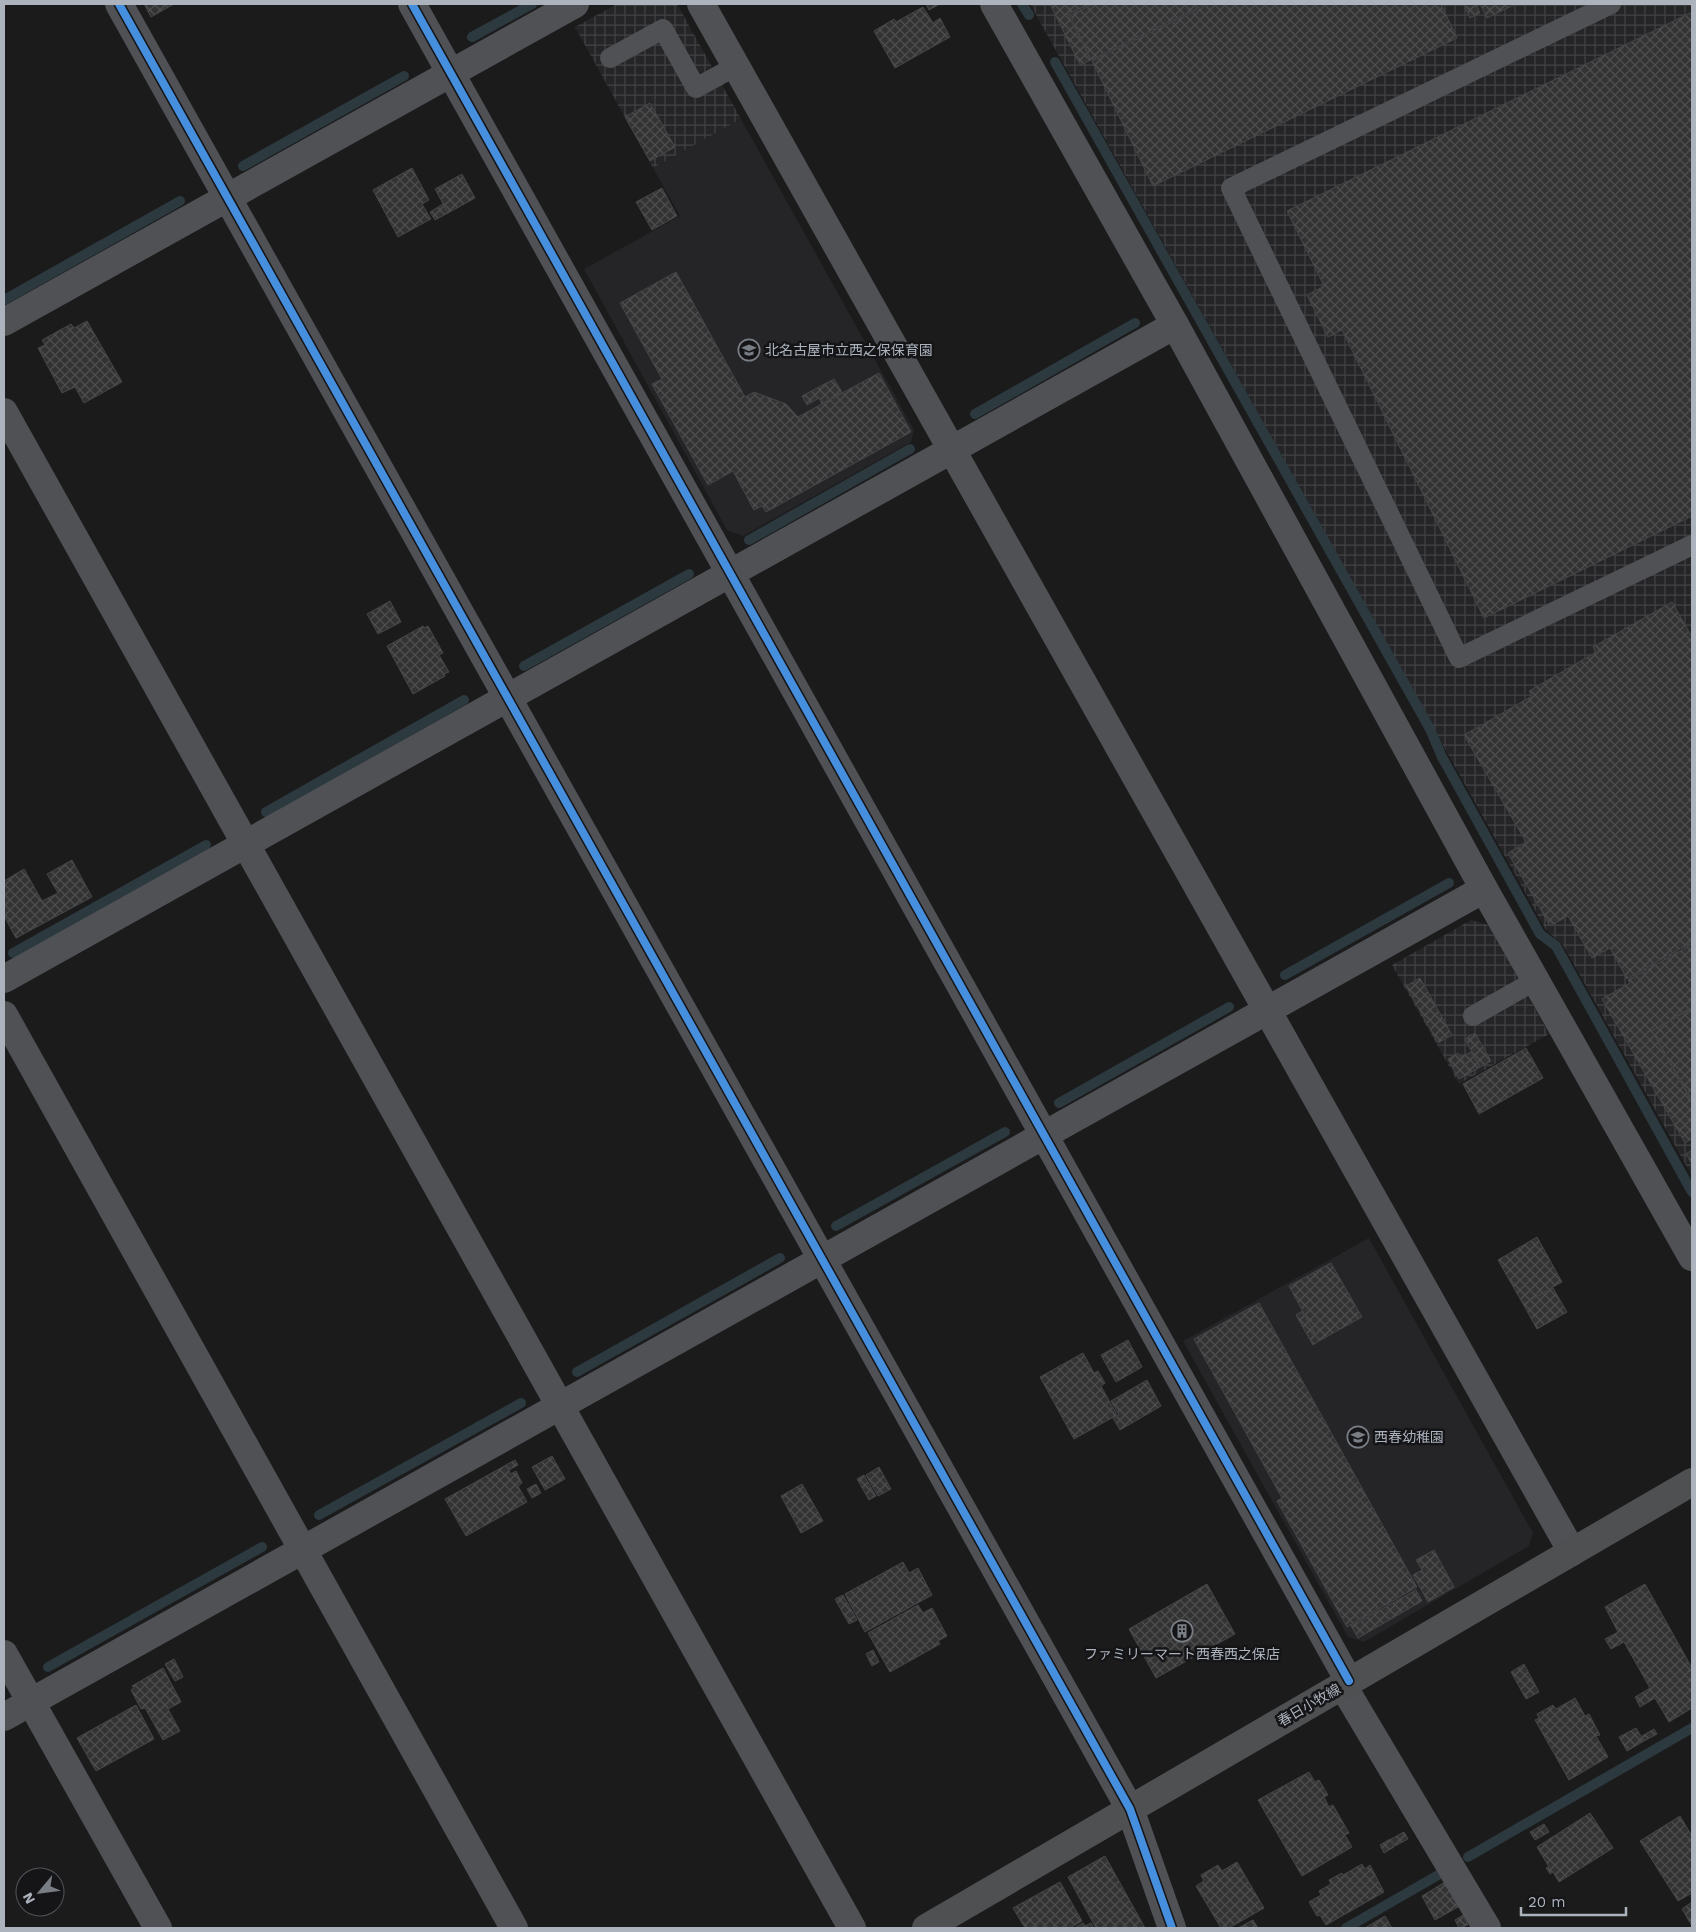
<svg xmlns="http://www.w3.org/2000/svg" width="1696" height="1932" font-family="'Work Sans','Noto Sans JP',sans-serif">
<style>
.built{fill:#252528}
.industrial{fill:url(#industrial-grid)}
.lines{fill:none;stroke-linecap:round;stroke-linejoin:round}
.stream{stroke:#2c393f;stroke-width:10}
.building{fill:url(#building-cross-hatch);stroke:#444548}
.lane{stroke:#4f5155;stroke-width:20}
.street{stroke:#4f5155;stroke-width:28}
.secondary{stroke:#4e5052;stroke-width:28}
.cycleway-casing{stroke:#151518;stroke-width:11}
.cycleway{stroke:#468fdf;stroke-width:8}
.labels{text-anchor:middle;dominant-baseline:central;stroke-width:5;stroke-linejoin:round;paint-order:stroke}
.poi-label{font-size:14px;fill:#acb3bd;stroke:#151518;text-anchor:start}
.street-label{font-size:14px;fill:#acb3bd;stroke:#151518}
</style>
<defs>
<pattern id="industrial-grid" width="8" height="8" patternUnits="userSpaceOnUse" patternTransform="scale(1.25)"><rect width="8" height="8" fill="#252528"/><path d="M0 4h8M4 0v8" fill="none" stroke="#424245"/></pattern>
<pattern id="building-cross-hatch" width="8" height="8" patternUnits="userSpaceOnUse" patternTransform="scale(1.25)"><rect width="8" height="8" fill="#333334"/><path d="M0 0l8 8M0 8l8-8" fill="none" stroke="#4e4e4f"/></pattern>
</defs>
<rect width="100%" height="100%" fill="#1b1b1c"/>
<!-- built -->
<g class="built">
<polygon points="741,119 914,430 911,442 743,536 727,530 584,269 680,216 653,168"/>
<polygon points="1369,1238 1533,1533 1529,1546 1364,1642 1348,1637 1183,1341"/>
</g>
<!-- industrial -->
<g class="industrial">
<polygon points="617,4 677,4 741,119 653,168 575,27"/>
<polygon points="1030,4 1692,4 1692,1176 1563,945 1546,930"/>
<polygon points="1471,920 1489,925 1549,1034 1459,1084 1392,965"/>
</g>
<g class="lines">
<!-- stream -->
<g class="stream">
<polyline points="1022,4 1029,15"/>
<polyline points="472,37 532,4"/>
<polyline points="1055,62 1430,729 1442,757 1540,934 1556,946 1692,1192"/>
<polyline points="243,166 404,76"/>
<polyline points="4,300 180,201"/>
<polyline points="975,414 1135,323"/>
<polyline points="749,540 910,449"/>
<polyline points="524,666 689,574"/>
<polyline points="266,812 464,700"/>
<polyline points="13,953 206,845"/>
<polyline points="1285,975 1449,883"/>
<polyline points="1059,1103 1229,1007"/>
<polyline points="836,1226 1005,1132"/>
<polyline points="577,1372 780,1258"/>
<polyline points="319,1515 521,1403"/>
<polyline points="48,1667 262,1547"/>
<polyline points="1468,1857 1692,1728"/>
<polyline points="1346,1928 1440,1874"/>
</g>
</g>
<!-- building -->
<g class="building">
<polygon points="144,4 174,4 151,17"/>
<polygon points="926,4 940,4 929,10"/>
<polygon points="1050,4 1090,4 1068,14 1091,60 1080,65"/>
<polygon points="1093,4 1206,4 1091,60 1070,15"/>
<polygon points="1209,4 1441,4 1457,38 1153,186 1092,61"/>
<polygon points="1469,4 1476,4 1480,13 1470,18 1464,6"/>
<polygon points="1480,4 1516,4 1487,18"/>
<polygon points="923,7 933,23 940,18 950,37 895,68 874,31 894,19 896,22"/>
<polygon points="1692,12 1692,516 1484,618 1342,330 1328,337 1307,295 1324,286 1287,211"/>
<polygon points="650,103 675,147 650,161 625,117"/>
<polygon points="412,168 429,200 422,204 431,219 398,237 373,190"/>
<polygon points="462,174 475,198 448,213 435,189"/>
<polygon points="662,188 677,216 652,230 636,202"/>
<polygon points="443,204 448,213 435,220 430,212"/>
<polygon points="676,272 745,397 754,392 786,404 798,417 879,373 911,432 766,512 762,506 754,510 733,471 708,485 652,384 662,379 620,303"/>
<polygon points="87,321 122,382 84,403 75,387 62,393 38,348 45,345 42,340 71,324 74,328"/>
<polygon points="834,379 842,392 822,404 819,398 807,405 802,396"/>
<polygon points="390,601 401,622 378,634 367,614"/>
<polygon points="1672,602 1692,637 1692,942 1627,979 1610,948 1592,958 1568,916 1550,926 1508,853 1526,842 1464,735 1532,696 1529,691 1596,652 1593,647"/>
<polygon points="423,626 424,628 428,626 443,653 439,655 449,672 444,674 445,676 413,694 387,646"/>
<polygon points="72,860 92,897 16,938 4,916 4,881 24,869 42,901 58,893 47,874"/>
<polygon points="1692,944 1692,1007 1652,1031 1692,1102 1692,1139 1685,1143 1602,999 1630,983 1628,980"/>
<polygon points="1420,978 1452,1035 1438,1043 1406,986"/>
<polygon points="1692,1008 1692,1100 1652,1031"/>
<polygon points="1475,1033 1491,1061 1480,1067 1465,1039"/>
<polygon points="1526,1048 1543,1078 1479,1114 1463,1084"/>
<polygon points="1471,1052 1480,1067 1470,1073 1461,1057"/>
<polygon points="1458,1053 1470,1073 1459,1079 1448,1059"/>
<polygon points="1692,1150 1692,1164 1686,1154"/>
<polygon points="1537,1237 1562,1282 1523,1304 1498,1260"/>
<polygon points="1331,1263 1362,1317 1319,1341 1289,1286"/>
<polygon points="1553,1288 1567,1312 1537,1329 1523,1304"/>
<polygon points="1259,1303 1417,1587 1347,1627 1277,1501 1282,1498 1194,1339"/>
<polygon points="1302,1311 1319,1341 1313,1345 1296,1315"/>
<polygon points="1128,1340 1142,1367 1116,1382 1101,1355"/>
<polygon points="1083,1353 1094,1373 1098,1371 1105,1383 1101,1386 1117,1415 1074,1439 1040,1377"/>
<polygon points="1147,1380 1161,1406 1120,1430 1113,1418 1119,1415 1111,1401"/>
<polygon points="552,1456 565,1479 545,1490 532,1467"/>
<polygon points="515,1460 518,1465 509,1470 506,1465"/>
<polygon points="506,1465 511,1474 516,1471 522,1483 518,1486 527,1502 466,1536 445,1499"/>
<polygon points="879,1467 891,1489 878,1496 866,1475"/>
<polygon points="864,1475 876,1496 869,1500 857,1479"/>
<polygon points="536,1484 541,1493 532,1498 527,1489"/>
<polygon points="802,1484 823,1521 801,1533 781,1496"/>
<polygon points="1434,1550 1454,1587 1428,1602 1413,1575 1422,1570 1416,1560"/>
<polygon points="903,1562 909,1573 918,1568 932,1595 865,1632 845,1594"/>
<polygon points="1207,1584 1235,1634 1156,1678 1129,1629"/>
<polygon points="1645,1584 1692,1668 1692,1708 1669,1722 1655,1698 1640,1707 1635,1697 1650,1688 1624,1642 1611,1649 1605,1639 1618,1632 1605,1607"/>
<polygon points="1416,1590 1422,1601 1358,1638 1351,1626"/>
<polygon points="843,1595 857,1620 849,1624 835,1599"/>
<polygon points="918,1605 923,1613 932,1608 947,1636 938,1641 940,1644 890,1672 868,1633"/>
<polygon points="873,1650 879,1662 872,1666 866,1654"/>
<polygon points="174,1659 183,1677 175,1681 165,1664"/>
<polygon points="1524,1664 1539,1692 1526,1699 1511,1672"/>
<polygon points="163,1668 181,1702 168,1709 180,1731 163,1740 145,1708 141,1709 131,1690 134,1688 132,1686"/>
<polygon points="1575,1698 1585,1716 1589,1714 1600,1735 1596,1736 1608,1757 1569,1780 1535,1720 1539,1718 1537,1714 1553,1705 1556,1709"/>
<polygon points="136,1705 154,1739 96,1771 77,1738"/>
<polygon points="1636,1728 1644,1741 1627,1751 1619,1737"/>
<polygon points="1654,1729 1657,1734 1644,1741 1642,1736"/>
<polygon points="1309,1772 1315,1782 1319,1780 1328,1795 1324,1797 1329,1807 1333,1805 1349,1833 1345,1835 1352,1847 1302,1876 1258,1800"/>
<polygon points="1590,1813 1613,1848 1559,1882 1553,1872 1550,1874 1546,1868 1549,1867 1537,1847"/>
<polygon points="1680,1816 1692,1836 1692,1893 1678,1901 1640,1841"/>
<polygon points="1544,1824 1549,1832 1535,1840 1530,1832"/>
<polygon points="1404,1832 1408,1839 1395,1846 1391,1839"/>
<polygon points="1390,1839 1394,1847 1384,1853 1380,1845"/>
<polygon points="1105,1856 1145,1928 1096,1928 1068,1877"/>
<polygon points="1237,1862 1264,1908 1229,1928 1221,1928 1196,1886 1204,1881 1201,1875 1218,1865 1222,1871"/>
<polygon points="1362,1864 1365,1869 1370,1865 1384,1892 1326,1925 1320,1915 1317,1916 1309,1902 1321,1895 1319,1891 1331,1884 1329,1880 1342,1873 1343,1875"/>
<polygon points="1060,1882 1082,1921 1070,1928 1025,1928 1013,1908"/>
<polygon points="1445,1882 1458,1907 1435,1920 1422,1896"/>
<polygon points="1692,1902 1692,1926 1682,1909"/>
<polygon points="1463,1915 1468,1925 1459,1928 1455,1920"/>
<polygon points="1385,1916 1392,1928 1365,1928"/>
<polygon points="1253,1920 1258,1928 1238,1928"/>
<polygon points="1083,1923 1085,1926 1091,1923 1094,1928 1074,1928"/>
</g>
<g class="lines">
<!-- lane -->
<g class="lane">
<polyline points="1611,4 1231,188 1459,658 1692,545"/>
<polyline points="610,58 663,29 696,88 736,66"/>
<polyline points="1473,1016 1536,980"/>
</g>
<!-- street -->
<g class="street">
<polyline points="119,4 1130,1809 1172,1928"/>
<polyline points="412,4 1349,1681"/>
<polyline points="701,4 1572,1552"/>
<polyline points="994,4 1175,325 1484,889 1692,1257"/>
<polyline points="4,322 575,4"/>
<polyline points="4,412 852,1928"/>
<polyline points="4,979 1175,325"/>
<polyline points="4,1015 514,1928"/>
<polyline points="4,1654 158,1928"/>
<polyline points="1343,1686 1487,1928"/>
<polyline points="4,1717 1484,889"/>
</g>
<!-- secondary -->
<polyline class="secondary" points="926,1928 1692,1482"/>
<!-- cycleway casing -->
<g class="cycleway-casing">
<g id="cycleway">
<polyline points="119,4 1130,1809 1172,1928"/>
<polyline points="412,4 1349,1681"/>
</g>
</g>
<!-- cycleway -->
<use href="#cycleway" class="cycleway"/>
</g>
<!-- icons -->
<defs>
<g id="school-ring" transform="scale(1.125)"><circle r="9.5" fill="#151518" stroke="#797e85" stroke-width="1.5"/><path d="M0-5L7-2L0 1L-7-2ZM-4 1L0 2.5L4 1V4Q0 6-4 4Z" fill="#797e85"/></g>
<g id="building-ring" transform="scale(1.125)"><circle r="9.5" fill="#151518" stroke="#797e85" stroke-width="1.5"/><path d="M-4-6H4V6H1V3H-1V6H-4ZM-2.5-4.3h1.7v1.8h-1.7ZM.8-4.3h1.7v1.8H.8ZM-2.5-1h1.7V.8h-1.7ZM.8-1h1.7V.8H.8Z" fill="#797e85"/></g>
</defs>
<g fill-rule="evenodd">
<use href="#school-ring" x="749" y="350"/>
<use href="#school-ring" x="1358" y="1437"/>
<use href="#building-ring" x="1182" y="1631"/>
</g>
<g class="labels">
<!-- poi labels -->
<g class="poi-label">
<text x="765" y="350">北名古屋市立西之保保育園</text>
<text x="1374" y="1437">西春幼稚園</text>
<text x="1182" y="1654" text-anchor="middle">ファミリーマート西春西之保店</text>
</g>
<!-- street labels -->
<g class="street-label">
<text transform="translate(1309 1705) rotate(-30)">春日小牧線</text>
</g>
</g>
<!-- border -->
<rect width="1696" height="1932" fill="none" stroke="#acb3bd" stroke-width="10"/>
<!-- north arrow -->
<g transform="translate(40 1892) rotate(241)"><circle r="24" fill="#151518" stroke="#51545a"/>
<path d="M0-4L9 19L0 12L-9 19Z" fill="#797e85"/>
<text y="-8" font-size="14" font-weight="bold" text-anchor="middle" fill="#acb3bd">N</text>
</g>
<!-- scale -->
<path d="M1521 1907v8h105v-8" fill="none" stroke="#acb3bd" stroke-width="2.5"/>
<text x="1528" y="1907" font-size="15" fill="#acb3bd" stroke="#151518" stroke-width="4" paint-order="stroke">20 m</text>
</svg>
